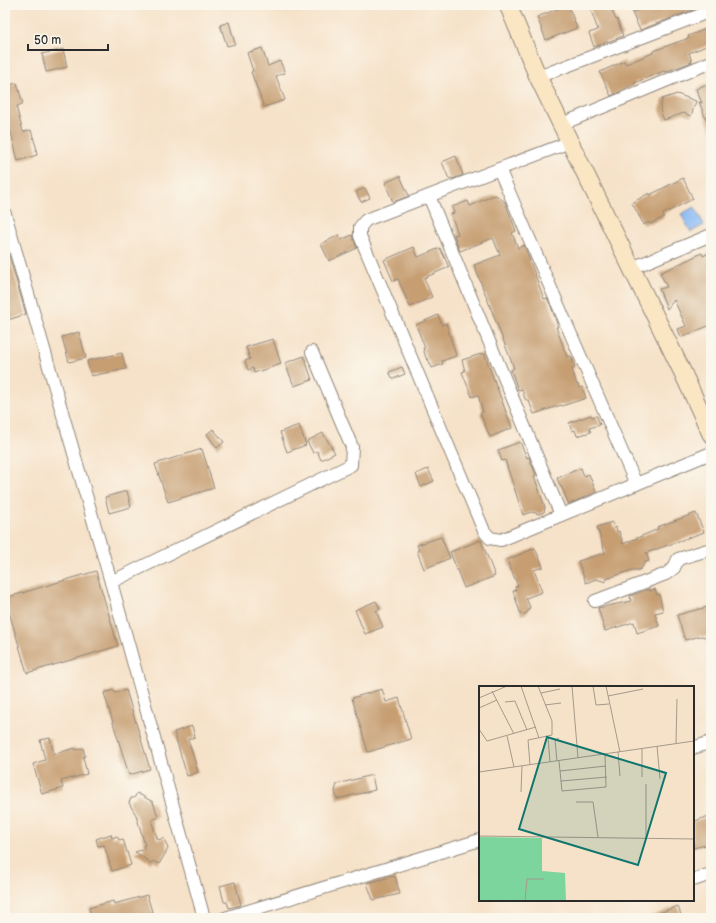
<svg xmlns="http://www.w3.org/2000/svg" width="716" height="923" font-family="'Balsamiq Sans',sans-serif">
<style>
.water{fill:#89baf5;stroke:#5a7290}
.building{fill:#c69e72}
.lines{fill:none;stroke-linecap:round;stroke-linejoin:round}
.street-casing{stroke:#90867a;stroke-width:14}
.secondary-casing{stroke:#90867a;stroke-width:19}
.street{stroke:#fff;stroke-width:12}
.secondary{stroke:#fbe6c4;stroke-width:17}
.inset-road{fill:none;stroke:#a5998a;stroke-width:1}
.view{fill:#0f766e;fill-opacity:0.15;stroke:#0f766e;stroke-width:2}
.inset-edge{fill:none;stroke:#2b2b2b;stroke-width:2}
</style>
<rect width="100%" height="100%" fill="#fbf7ec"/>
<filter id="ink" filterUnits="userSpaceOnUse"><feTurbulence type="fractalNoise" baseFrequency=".025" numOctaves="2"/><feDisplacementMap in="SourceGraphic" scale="8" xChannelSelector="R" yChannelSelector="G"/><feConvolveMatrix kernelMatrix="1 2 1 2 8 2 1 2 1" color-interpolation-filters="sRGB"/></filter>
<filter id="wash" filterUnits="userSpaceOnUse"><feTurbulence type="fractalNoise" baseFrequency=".012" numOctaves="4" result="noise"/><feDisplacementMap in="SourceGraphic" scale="16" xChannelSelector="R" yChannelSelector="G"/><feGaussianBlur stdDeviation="0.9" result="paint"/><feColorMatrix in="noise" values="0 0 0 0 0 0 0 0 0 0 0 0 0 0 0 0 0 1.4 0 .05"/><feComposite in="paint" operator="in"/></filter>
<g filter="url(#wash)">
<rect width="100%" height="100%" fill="#f6e2c9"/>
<!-- water -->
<polygon class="water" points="695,207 704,225 691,232 681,214"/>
<g id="blocks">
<!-- building -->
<g class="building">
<polygon points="568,5 577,28 546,40 537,17"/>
<polygon points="589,5 610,5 616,20 617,19 623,36 594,47 589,33 598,30"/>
<polygon points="650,5 706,5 640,30 632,13"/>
<polygon points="229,22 235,44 227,46 220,25"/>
<polygon points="711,27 711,44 689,53 692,62 665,72 664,71 634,83 635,84 611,96 600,72 624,61 626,64 653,53 653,51 689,38 688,36"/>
<polygon points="262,48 268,66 280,61 285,73 276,76 285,100 264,107 251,72 253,71 247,53"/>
<polygon points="63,49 67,67 46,72 42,54"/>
<polygon points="711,82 711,131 699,102 702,103 696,89"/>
<polygon points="17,83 23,104 17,106 17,110 23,132 31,130 37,150 36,150 37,155 18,161 5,108 5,86"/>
<polygon points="677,94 696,101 691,116 684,113 664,120 660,110 662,99"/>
<polygon points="456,156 463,175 452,179 451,178 449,179 442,162"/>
<polygon points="400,176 409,196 393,202 385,183"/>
<polygon points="683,178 693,199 663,214 664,217 650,224 649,222 644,225 632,203 649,193 650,195"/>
<polygon points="365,188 370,198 361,202 356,192"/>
<polygon points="496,195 505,202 516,231 512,233 518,248 524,245 544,299 547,298 551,306 558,327 556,327 567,357 571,356 575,367 572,369 577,385 578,384 579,388 582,387 586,398 562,406 561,405 534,414 529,401 525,399 522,389 518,390 511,370 514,368 474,265 500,255 493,238 460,251 454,235 458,234 451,214 454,213 452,207 468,201 470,206 492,196"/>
<polygon points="339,235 341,240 352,235 357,248 329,261 321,244"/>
<polygon points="5,246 6,246 26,314 5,321"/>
<polygon points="414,247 418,257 440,248 449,267 424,278 432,297 410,307 398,279 393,281 384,260"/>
<polygon points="711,252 711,325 681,337 678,329 686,326 674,300 667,309 659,289 667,287 660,273 702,253 703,256"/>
<polygon points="438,315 442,325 446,323 456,356 442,361 443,364 432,368 429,361 426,358 423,348 425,348 416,325"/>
<polygon points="79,332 86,358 69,362 62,337"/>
<polygon points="273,339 281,364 254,373 253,368 248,370 245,361 250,359 246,347"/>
<polygon points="122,353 126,369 91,376 87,361"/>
<polygon points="484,353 512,428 490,437 480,413 483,412 478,395 472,397 462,372 465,371 462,360"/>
<polygon points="304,356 312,380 294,386 285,363"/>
<polygon points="402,367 405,374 393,379 389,372"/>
<polygon points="591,415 592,417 597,416 600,425 589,428 591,432 577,436 575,430 572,431 569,423"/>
<polygon points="299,425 306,445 287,452 280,432"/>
<polygon points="213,429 224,442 217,448 207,434"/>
<polygon points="323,433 335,453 321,460 317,451 313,453 307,441"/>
<polygon points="520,442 527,458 529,457 536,475 534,476 545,507 544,512 540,514 531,512 523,515 505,460 502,461 498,450"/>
<polygon points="202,449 214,488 168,502 155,464"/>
<polygon points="581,468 584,476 589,474 596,492 569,504 561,486 560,486 557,478"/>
<polygon points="428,469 434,481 421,487 416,474"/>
<polygon points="127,491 131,507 109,513 105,497"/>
<polygon points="696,513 704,532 646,553 649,561 645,562 641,569 638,570 632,570 606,579 606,582 596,579 586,583 578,561 605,553 597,527 612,522 614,528 616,527 617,532 619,531 623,544 658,529 657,527"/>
<polygon points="441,537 450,558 424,569 417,551 419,550 417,545"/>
<polygon points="481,540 495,576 464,588 450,552"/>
<polygon points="535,548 543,567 534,570 542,592 526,598 530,607 527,613 521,615 513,591 516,590 515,587 518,586 507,560"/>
<polygon points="96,571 118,646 27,673 5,598"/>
<polygon points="649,589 650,591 655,589 657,595 659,594 663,611 655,613 659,626 637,633 634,622 605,631 598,608 631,601 630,596"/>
<polygon points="376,601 380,609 376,611 383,627 365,634 355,610"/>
<polygon points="707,607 708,608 711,608 711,636 705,637 701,636 685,640 677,615"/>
<polygon points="382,689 386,702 399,698 411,739 368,752 352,698"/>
<polygon points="114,690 115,693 126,690 150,769 129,775 104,693"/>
<polygon points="192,726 195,737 188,739 198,772 187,776 174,732"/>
<polygon points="50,738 54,754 75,748 76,750 83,748 85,756 83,757 87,774 61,781 63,788 42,794 33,764 45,760 40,740"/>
<polygon points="372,775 375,790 337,799 335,791 337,784"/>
<polygon points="137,793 153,802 158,817 152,820 152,823 158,840 164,838 168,849 159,864 153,861 151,863 135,852 145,849 143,846 145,845 136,815 129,803 131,798 134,798"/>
<polygon points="711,815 711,844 693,848 693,822"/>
<polygon points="111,834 112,838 117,836 119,840 123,839 131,865 112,871 104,845 98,846 96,839"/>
<polygon points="395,876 400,894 373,900 367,883"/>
<polygon points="235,882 241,905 229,908 227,902 224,902 220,886"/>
<polygon points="147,895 154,918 92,918 89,908 113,901 114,904"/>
<polygon points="678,906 682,918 649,918 649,917"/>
</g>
</g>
</g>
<g filter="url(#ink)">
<use href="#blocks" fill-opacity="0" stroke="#90867a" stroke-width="1"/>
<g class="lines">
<!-- street casing -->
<g class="street-casing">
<g id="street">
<polyline points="538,77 711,11"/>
<polyline points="562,124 711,62"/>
<polyline points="570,142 366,220 360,227 360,236 484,531 490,538 501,540 711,453"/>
<polyline points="499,169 636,484"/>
<polyline points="429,196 561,515"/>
<polyline points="5,214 111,582 204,918"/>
<polyline points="632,268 711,235"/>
<polyline points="111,582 351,465 352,447 312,352"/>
<polyline points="595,601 666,574 674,568 678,559 711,549"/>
<polyline points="693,748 711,742"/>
<polyline points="693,880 711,874"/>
<polyline points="225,918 480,840"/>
</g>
</g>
<!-- secondary casing -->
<g class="secondary-casing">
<polyline id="secondary" points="508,5 538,77 682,371 711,434"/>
</g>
<!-- street -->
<use href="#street" class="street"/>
<!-- secondary -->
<use href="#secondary" class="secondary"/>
</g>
</g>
<!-- overview -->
<g transform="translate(479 686)">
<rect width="215" height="215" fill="#f6e2c9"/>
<path d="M0,151L63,152V185L86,187L87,215H0Z" fill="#7bd59c"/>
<path class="inset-road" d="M42,0L60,52M93,0L99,72M114,0L117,19L130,18M127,0L141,66M13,5L35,48M62,7L81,3M129,10L164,3M0,12L28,0M26,16L36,15L48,44M66,19L82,17M0,22L18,14M0,43L8,55L57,41M28,50L35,81M69,51L71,76M197,57L198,13M178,60L181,93M163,63V91M139,66L141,90M78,75L76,54L80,52M80,75L83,105L127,101L126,68M51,79L49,54L73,49V35L59,0M81,85L127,80M0,86L215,55M82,95L128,91M167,98V153M42,106L43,80M97,116H114L119,151M0,150L215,153M46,215L48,193H65"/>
<path class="view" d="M68,51L187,87L159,179L40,143Z"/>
<rect width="215" height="215" class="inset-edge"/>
</g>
<!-- margin -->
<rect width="716" height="923" fill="none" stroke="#fbf7ec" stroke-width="20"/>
<!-- scale -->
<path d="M28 44v6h80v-6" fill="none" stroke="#2b2b2b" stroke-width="2"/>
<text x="34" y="44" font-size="12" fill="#2b2b2b" stroke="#fbf7ec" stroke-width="3" paint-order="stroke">50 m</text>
</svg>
